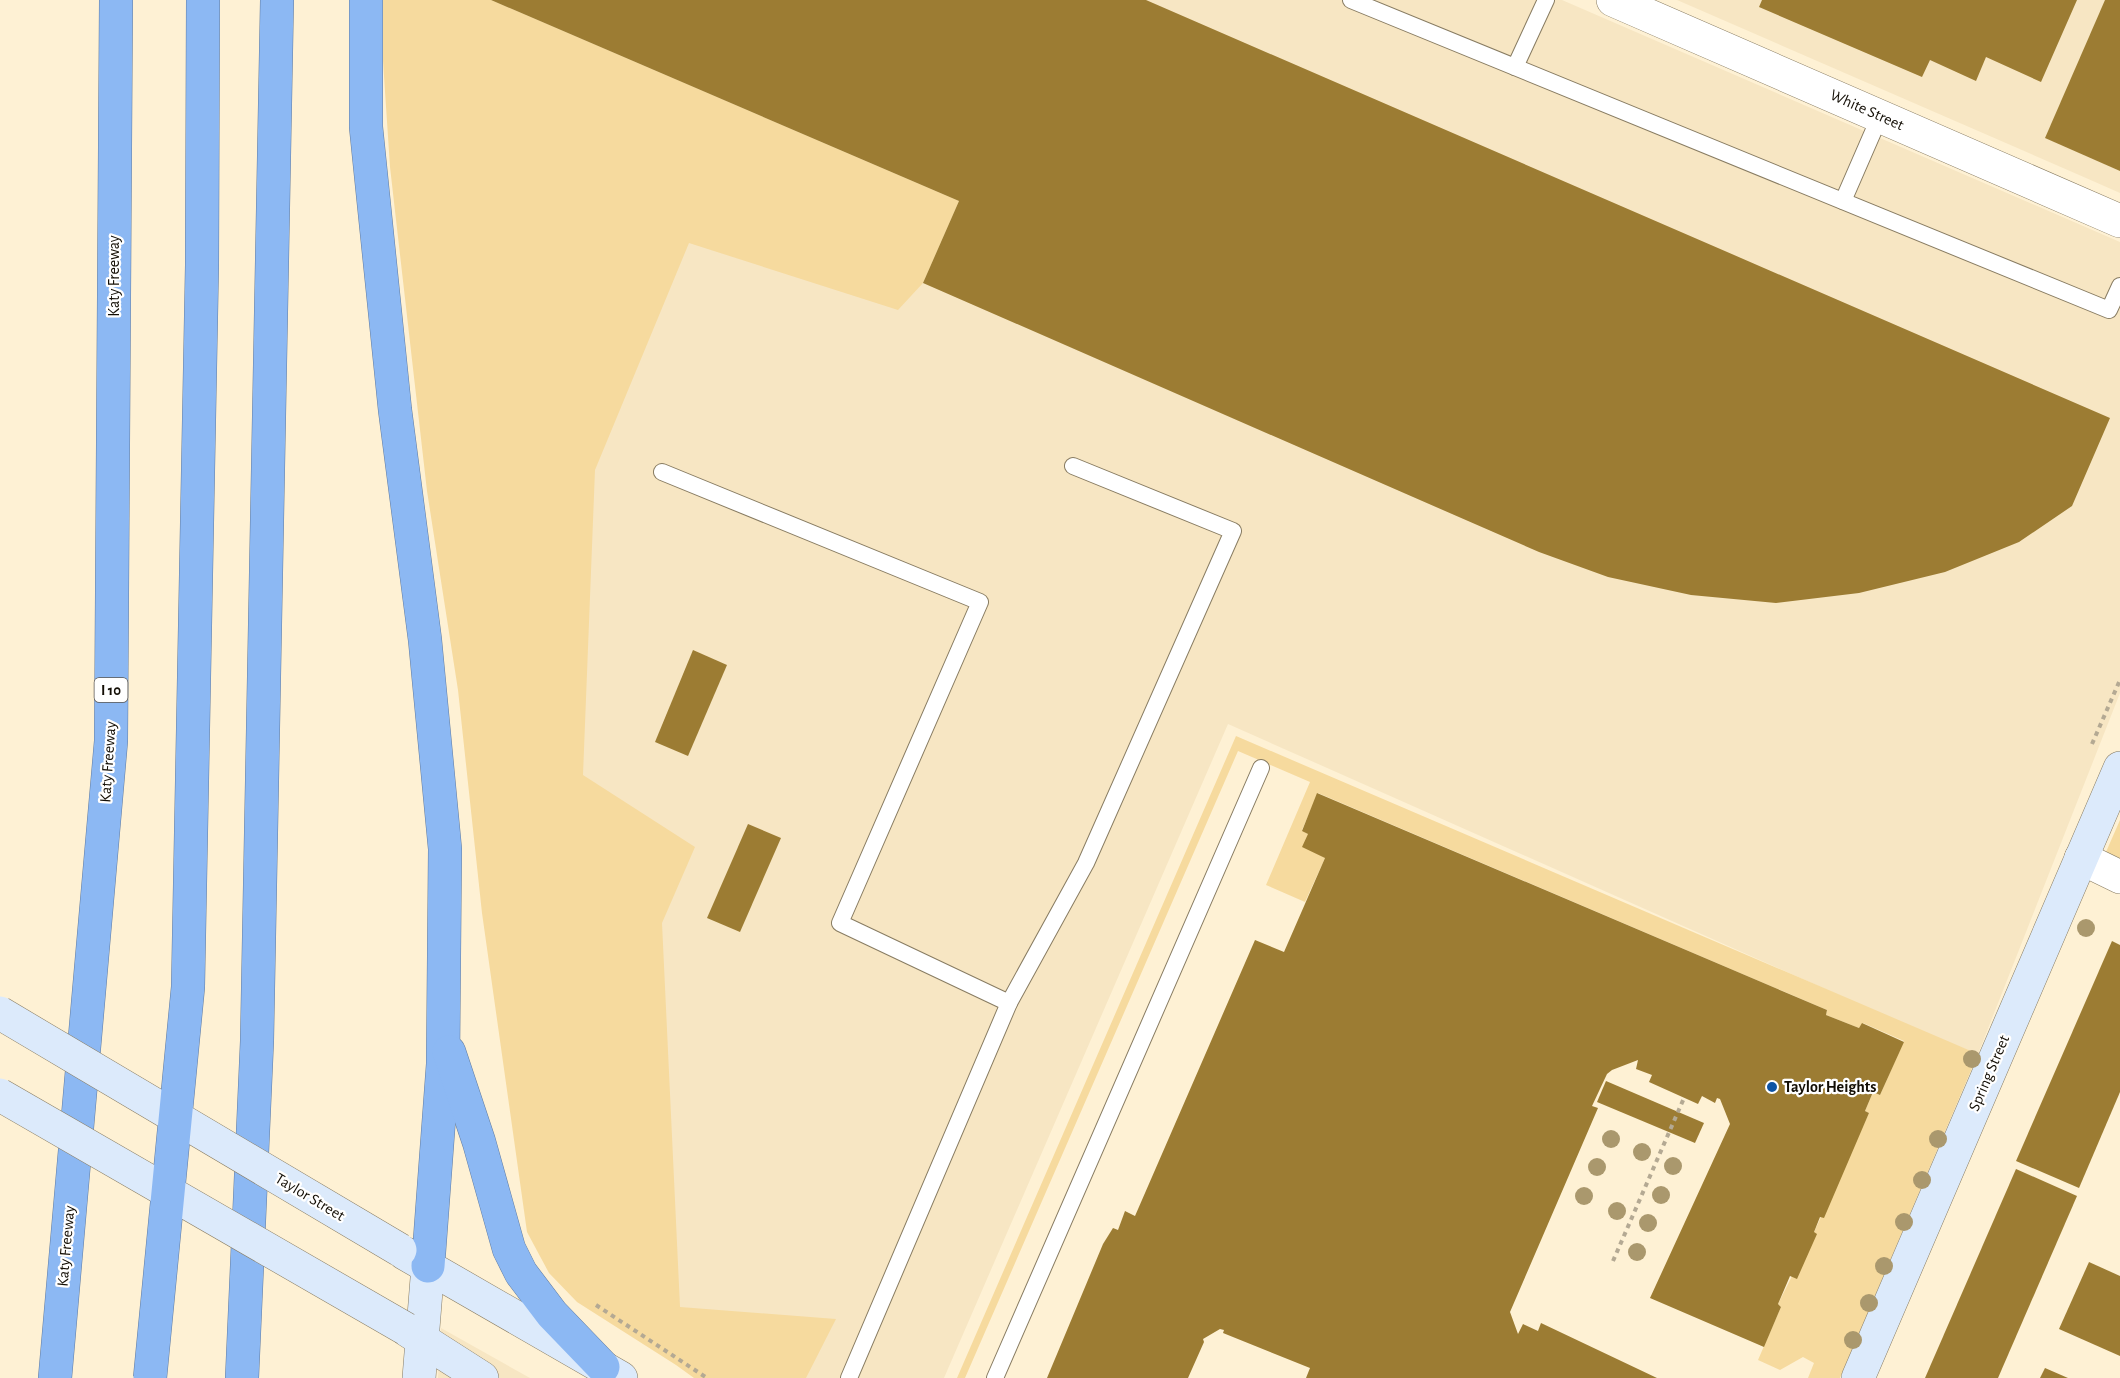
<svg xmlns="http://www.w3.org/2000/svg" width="2120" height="1378" font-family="'Alegreya Sans',sans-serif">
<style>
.built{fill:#f7e6c3}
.green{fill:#f6da9e}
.building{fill:#9c7c33}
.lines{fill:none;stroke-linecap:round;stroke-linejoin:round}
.lane-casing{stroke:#887c62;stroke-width:18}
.street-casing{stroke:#887c62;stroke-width:34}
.secondary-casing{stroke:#887c62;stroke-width:34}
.highway-casing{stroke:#627ca0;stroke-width:34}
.path{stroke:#b4a993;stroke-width:4;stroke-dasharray:4.5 4.5;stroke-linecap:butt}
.lane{stroke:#fff;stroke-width:16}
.street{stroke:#fff;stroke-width:33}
.secondary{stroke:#dceafb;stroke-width:33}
.highway{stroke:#8cb8f3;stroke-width:33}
.secondary-bridge-casing{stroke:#887c62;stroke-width:34;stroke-linecap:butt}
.highway-bridge-casing{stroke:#627ca0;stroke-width:34;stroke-linecap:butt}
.secondary-bridge{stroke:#dceafb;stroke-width:33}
.highway-bridge{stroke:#8cb8f3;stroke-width:33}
.tree{fill:#aa986d}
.poi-dot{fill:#0e54a4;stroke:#fff;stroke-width:2}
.labels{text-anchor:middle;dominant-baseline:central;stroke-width:4.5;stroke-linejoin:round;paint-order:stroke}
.shield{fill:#fff;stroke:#5a5650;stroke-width:1.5}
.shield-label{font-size:15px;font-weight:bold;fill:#130e05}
.street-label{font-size:16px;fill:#130e05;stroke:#fff}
.poi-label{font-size:16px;font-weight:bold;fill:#130e05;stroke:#fff;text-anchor:start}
</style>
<rect width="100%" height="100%" fill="#fef1d4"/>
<!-- built -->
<g class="built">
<polygon points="489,0 1562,0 2120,242 2120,693 1978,1054 1911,1027 1228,724 944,1378 723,1378 567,1277"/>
<polygon points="1677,0 2120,0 2120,193 2086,178"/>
<polygon points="441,1328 530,1378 438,1378"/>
</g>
<!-- green -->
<g class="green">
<polygon points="379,0 491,0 959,201 923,283 898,310 689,243 595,470 583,775 695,847 662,923 680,1307 836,1319 806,1378 694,1378 676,1365 577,1302 549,1273 527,1232 482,913 458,690 427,491 390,167"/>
<polygon points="1236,736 1978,1054 1840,1378 1808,1378 1814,1363 1803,1357 1780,1370 1758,1360 1781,1307 1778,1304 1814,1232 1869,1113 1865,1111 1873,1092 1880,1095 1904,1041 1863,1023 1859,1028 1826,1015 1827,1010 1318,793 1302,830 1308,834 1325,858 1305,902 1266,885 1310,782 1238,751 965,1378 957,1378"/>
<polygon points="2120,820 2120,858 2106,852"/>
</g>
<!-- building -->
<g class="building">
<polygon points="491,0 1146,0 2110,418 2072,506 2019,542 1945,572 1859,593 1776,603 1691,595 1608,577 1539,552 923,283 959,201"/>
<polygon points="1762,0 2077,0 2041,82 1986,57 1976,81 1930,60 1922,77 1759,7"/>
<polygon points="2105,0 2120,0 2120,171 2045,138"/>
<polygon points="693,650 727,665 688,756 655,742"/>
<polygon points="1317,793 1827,1010 1826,1015 1859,1028 1862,1023 1904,1042 1880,1095 1873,1092 1865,1111 1869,1113 1824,1218 1820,1217 1814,1232 1817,1234 1797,1279 1790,1276 1778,1304 1781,1307 1764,1347 1650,1298 1730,1124 1720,1099 1717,1098 1715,1103 1702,1096 1698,1104 1649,1082 1652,1075 1636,1069 1638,1060 1612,1070 1607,1074 1592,1106 1598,1108 1510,1312 1518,1334 1523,1324 1538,1331 1541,1323 1657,1378 1306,1378 1310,1368 1223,1333 1224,1330 1220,1329 1203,1339 1204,1342 1188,1378 1047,1378 1103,1244 1113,1228 1118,1230 1125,1211 1135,1216 1255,940 1284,952 1325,858 1302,847 1308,834 1302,831"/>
<polygon points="748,824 781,838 740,932 707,918"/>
<polygon points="2112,941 2120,945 2120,1092 2079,1188 2016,1161"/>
<polygon points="1606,1081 1704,1123 1695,1143 1597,1102"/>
<polygon points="2016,1169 2077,1196 1998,1378 1925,1378"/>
<polygon points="2089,1262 2120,1276 2120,1356 2059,1329"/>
<polygon points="2045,1368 2068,1378 2040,1378"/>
</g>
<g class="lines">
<!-- lane casing -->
<g class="lane-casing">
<g id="lane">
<polyline points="1351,0 2109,310 2120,286"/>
<polyline points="1515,67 1546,0"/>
<polyline points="1843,201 1880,116"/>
<polyline points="662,472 980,602 840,923 1009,1003"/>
<polyline points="849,1378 1009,1003 1086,863 1233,531 1073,466"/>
<polyline points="995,1378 1261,768"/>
</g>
</g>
<!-- street casing -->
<g class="street-casing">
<g id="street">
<polyline points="1613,0 2120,221"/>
<polyline points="2081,858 2120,877"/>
</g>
</g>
<!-- secondary casing -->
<g class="secondary-casing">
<g id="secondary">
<polyline points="404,1253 621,1378"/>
<polyline points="407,1330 482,1378"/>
<polyline points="419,1378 428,1266"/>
<polyline points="1858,1378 2120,768"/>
</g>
</g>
<!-- highway casing -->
<g class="highway-casing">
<g id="highway">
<polyline points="366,0 366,127 395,410 425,640 445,849 443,1064 428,1266"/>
<polyline points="449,1052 479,1142 509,1249 521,1273 552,1314 603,1367"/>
<polyline points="55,1378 111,741 116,0"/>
<polyline points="242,1378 257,1041 277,0"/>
</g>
</g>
<!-- path -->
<g class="path">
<polyline points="2092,744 2120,680"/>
<polyline points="1613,1261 1684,1098"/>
<polyline points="596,1305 707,1378"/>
</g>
<!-- lane -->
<use href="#lane" class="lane"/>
<!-- street -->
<use href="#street" class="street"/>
<!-- secondary -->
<use href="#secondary" class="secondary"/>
<!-- highway -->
<use href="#highway" class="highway"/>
<!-- secondary-bridge casing -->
<g class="secondary-bridge-casing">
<g id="secondary-bridge">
<polyline points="0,1013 400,1250"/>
<polyline points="0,1095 406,1329"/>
</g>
</g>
<!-- highway-bridge casing -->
<g class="highway-bridge-casing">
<polyline id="highway-bridge" points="150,1378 188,987 202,265 203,0"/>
</g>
<!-- secondary-bridge -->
<use href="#secondary-bridge" class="secondary-bridge"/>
<!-- highway-bridge -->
<use href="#highway-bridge" class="highway-bridge"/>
</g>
<!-- trees -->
<g class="tree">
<circle cx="2086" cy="928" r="9"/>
<circle cx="1972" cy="1059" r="9"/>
<circle cx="1611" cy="1139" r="9"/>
<circle cx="1938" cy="1139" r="9"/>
<circle cx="1642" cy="1152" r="9"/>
<circle cx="1673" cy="1166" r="9"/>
<circle cx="1597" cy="1167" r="9"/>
<circle cx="1922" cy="1180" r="9"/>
<circle cx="1661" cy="1195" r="9"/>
<circle cx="1584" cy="1196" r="9"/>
<circle cx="1617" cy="1211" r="9"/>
<circle cx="1904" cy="1222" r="9"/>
<circle cx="1648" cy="1223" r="9"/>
<circle cx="1637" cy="1252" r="9"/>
<circle cx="1884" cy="1266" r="9"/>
<circle cx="1869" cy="1303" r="9"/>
<circle cx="1853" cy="1340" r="9"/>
</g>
<!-- markers -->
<circle class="poi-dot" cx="1772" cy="1087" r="6"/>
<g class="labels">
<!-- shield labels -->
<rect class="shield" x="94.5" y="678" width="33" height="24" rx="4.5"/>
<g class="shield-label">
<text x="111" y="690">I 10</text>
</g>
<!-- street labels -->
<g class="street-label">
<text transform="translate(1867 110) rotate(24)">White Street</text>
<text transform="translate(114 276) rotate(-90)">Katy Freeway</text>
<text transform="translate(108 762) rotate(-86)">Katy Freeway</text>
<text transform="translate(1989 1073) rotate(-67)">Spring Street</text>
<text transform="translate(310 1197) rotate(31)">Taylor Street</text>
<text transform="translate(66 1246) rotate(-85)">Katy Freeway</text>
</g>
<!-- poi labels -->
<g class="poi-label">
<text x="1784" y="1087">Taylor Heights</text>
</g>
</g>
</svg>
